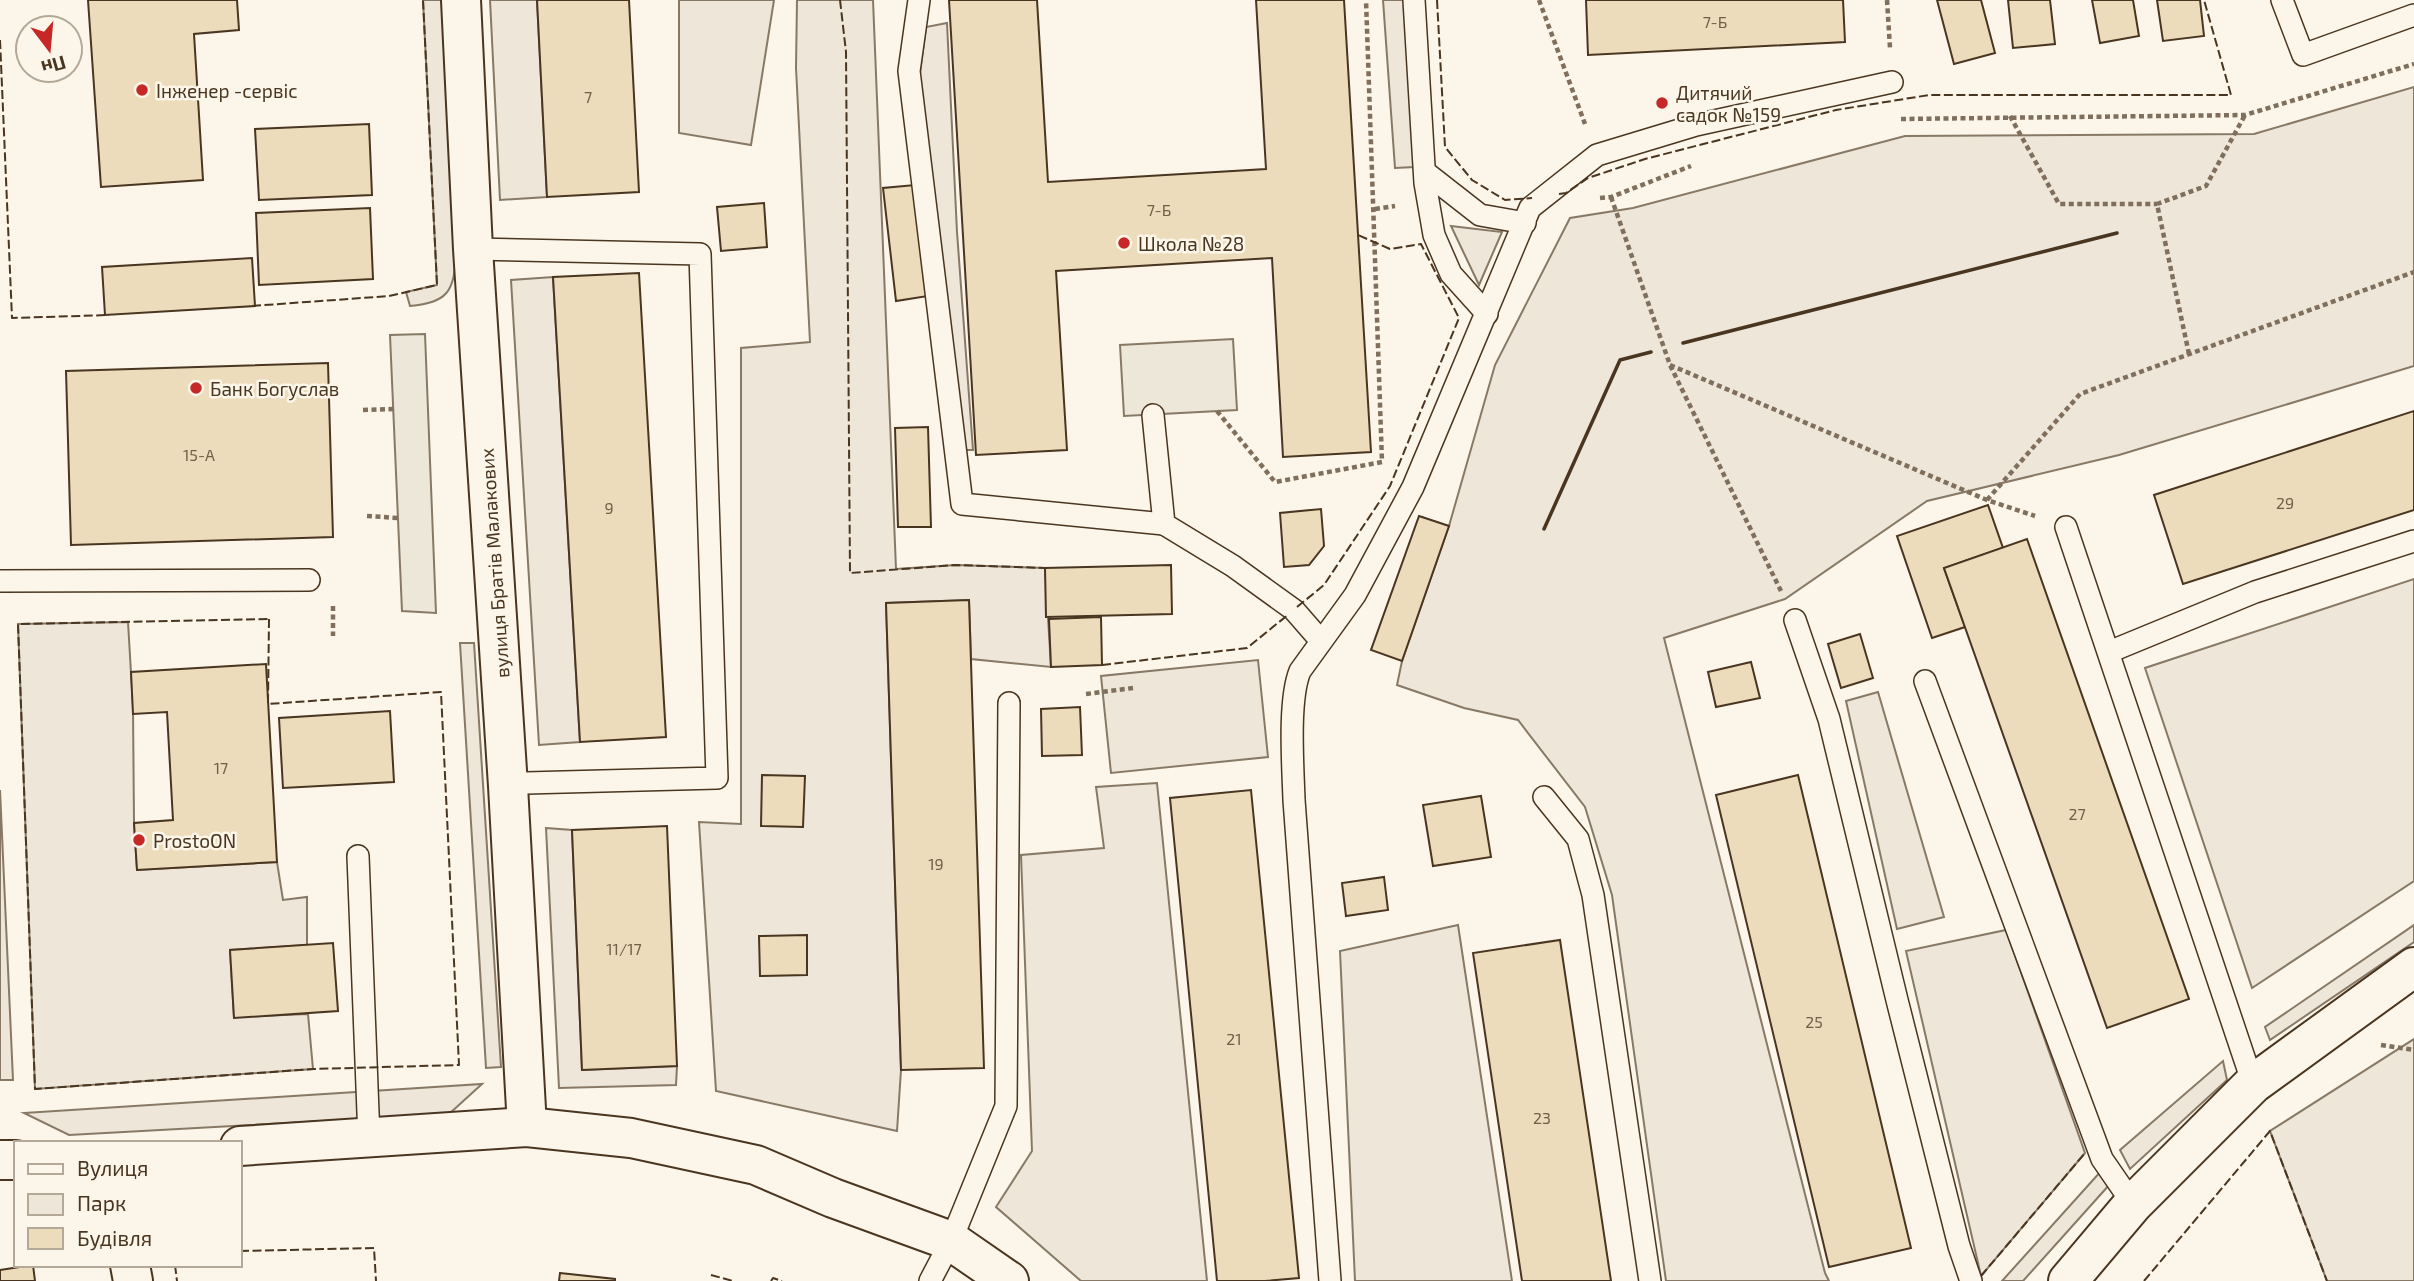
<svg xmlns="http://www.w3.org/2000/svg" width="2414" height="1281" font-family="'Exo 2',sans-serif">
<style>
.green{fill:#ede6d9;stroke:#887966;stroke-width:2}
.parking{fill:#ede7d9;stroke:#887966;stroke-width:2}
.building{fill:#ecdcbc;stroke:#4a3520;stroke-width:2}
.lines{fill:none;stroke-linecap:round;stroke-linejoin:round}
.service-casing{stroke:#4a3520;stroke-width:24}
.minor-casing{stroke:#4a3520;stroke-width:42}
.path{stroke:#7f6f5c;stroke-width:4.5;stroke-dasharray:5 3.5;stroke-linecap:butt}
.service{stroke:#fbf6e9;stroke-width:21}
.minor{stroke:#fbf6e9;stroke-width:38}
.fence{stroke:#4a3520;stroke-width:2;stroke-dasharray:9 3.5;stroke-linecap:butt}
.wall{stroke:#4a3520;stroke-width:3.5}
.poi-dot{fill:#c62828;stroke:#fbf6e9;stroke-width:2.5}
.labels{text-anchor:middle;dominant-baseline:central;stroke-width:5;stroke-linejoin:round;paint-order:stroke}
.number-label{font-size:16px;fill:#725f47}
.poi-label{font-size:19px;fill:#4a3520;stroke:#fbf6e9;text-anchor:start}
.street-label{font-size:19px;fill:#4a3520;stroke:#fbf6e9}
</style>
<rect width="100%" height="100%" fill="#fbf6e9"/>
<!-- green -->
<g class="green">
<path d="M423,0H444L456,255C454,293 447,302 410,306L406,292L437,285Z"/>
<polygon points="490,0 537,0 547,197 500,200"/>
<polygon points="679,0 774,0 751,145 679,133"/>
<polygon points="797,0 873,0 896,569 956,565 1045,568 1051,667 971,659 969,600 886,603 901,1070 897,1131 716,1091 699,822 741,824 741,348 810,342 796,68"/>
<polygon points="1383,0 1407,0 1415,167 1395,168"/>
<polygon points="947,23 957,232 973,450 962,450 919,81 926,27"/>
<polygon points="2414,87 2414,366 2119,455 1927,501 1785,599 1664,638 1825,1273 1829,1281 1666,1281 1612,895 1585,807 1518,720 1464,708 1397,685 1402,661 1449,526 1495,365 1570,218 1633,208 1905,136 2254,134"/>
<polygon points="1451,226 1502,232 1479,285"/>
<polygon points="553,277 580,742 539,745 511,280"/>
<polygon points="2414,579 2414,881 2252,988 2145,668"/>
<polygon points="128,622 133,707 134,822 137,870 277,862 283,900 307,897 307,945 230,950 234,1017 308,1014 313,1069 35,1089 18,624"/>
<polygon points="460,643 474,643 501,1067 486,1068"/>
<polygon points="1258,660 1268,757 1111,773 1101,676"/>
<polygon points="1878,692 1944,917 1897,929 1846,701"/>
<polygon points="1157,783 1207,1281 1081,1281 996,1207 1032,1151 1021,855 1104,848 1096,787"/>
<polygon points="0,790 13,1080 0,1080"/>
<polygon points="546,828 572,830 582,1070 677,1066 676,1085 559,1088"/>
<polygon points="1458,925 1512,1281 1355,1281 1340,951"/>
<polygon points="2414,925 2414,942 2270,1040 2265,1027"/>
<polygon points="2006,930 2085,1153 1981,1276 1906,951"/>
<polygon points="2414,1039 2414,1281 2327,1281 2270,1131"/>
<polygon points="2223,1061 2227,1080 2130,1169 2120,1150"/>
<polygon points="482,1084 449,1114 69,1135 24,1113"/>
<polygon points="2102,1170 2110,1184 2023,1281 2002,1281"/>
</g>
<!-- parking -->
<g class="parking">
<polygon points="425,334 436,613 402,611 390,335"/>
<polygon points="1233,339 1237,410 1124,416 1120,345"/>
</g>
<!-- building -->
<g class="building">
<polygon points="88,0 237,0 239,30 194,34 203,180 101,187"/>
<polygon points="537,0 629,0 639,192 547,197"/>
<polygon points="949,0 1037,0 1048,182 1266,169 1256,0 1344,0 1371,452 1283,457 1272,258 1056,271 1067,450 976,455"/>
<polygon points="1586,0 1843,0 1845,42 1588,55"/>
<polygon points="1937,0 1981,0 1995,53 1954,64"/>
<polygon points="2008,0 2050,0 2055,44 2013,48"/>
<polygon points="2092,0 2133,0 2139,36 2100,43"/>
<polygon points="2157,0 2200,0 2204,36 2163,41"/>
<polygon points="369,124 372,195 259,200 255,129"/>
<polygon points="915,185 928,296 896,301 883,188"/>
<polygon points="764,203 767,247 721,251 717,207"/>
<polygon points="370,208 373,279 259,285 256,213"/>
<polygon points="252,258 255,306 105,315 102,267"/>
<polygon points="639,273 666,737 580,742 553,277"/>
<polygon points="328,363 333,537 71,545 66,371"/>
<polygon points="2414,411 2414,510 2183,584 2154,495"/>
<polygon points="928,427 931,527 898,527 895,428"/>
<polygon points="1988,505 2003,548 1944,568 1965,627 1932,638 1897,536"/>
<polygon points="1321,509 1324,546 1309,565 1284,567 1280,513"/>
<polygon points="1419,516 1449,526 1402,661 1371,650"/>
<polygon points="2027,539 2189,999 2107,1028 1944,568"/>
<polygon points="1171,565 1172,614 1046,617 1045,568"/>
<polygon points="969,600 984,1068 901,1070 886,603"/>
<polygon points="1101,617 1102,665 1051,667 1049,619"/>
<polygon points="1860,634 1873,678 1841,688 1828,644"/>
<polygon points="1751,662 1760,698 1716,707 1708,672"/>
<polygon points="266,664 277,862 137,870 134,823 173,820 167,712 133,714 131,672"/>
<polygon points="1080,707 1082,755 1042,756 1041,709"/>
<polygon points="390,711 394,782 283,788 279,718"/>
<polygon points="762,775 805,776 803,827 761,826"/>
<polygon points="1798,775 1911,1248 1829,1267 1716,795"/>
<polygon points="1251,790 1299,1278 1265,1281 1217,1281 1170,798"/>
<polygon points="1481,796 1491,857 1433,866 1423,805"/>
<polygon points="667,826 677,1066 582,1070 572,830"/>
<polygon points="1384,877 1388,910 1346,916 1342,883"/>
<polygon points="807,935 807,975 760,976 759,936"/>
<polygon points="1560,940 1611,1281 1522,1281 1473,953"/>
<polygon points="333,943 338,1011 234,1018 230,950"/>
<polygon points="33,1265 35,1281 0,1281 0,1270"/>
<polygon points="560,1273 615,1279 615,1281 559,1281"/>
</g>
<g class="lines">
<!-- service casing -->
<g class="service-casing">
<g id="service">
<polyline points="919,0 909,71 962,504 1164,524"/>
<polyline points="1414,0 1425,183 1434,235 1451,274 1487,314"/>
<polyline points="2282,0 2303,55 2414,15"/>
<polyline points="1425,172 1480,215 1525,223"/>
<polyline points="473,249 700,254 717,778 526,783 508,786"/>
<polyline points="1153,415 1164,524 1233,566 1294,610 1321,641"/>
<polyline points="2066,527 2253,1084"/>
<polyline points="0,581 309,580"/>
<polyline points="1795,620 1829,719 1897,1000 1959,1246 1971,1281"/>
<polyline points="2109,652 2255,592 2414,541"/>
<polyline points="1925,681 2102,1159 2133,1204"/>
<polyline points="1544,797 1578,839 1593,895 1650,1281"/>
<polyline points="358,856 369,1138"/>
<polyline points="930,1281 951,1241 1006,1106 1009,703"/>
<path d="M1330,1281L1294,800C1293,767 1288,700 1300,671L1355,595L1413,487L1530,208L1597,155L1696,125L1892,82"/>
</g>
</g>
<!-- minor casing -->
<g class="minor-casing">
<g id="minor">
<polyline points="461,0 473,249 508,786 527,1127"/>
<polyline points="240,1146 527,1127 631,1138 756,1165 833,1198 951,1241 1009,1281"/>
<polyline points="0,1160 16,1160"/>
<polyline points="130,1265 133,1281"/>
<polyline points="2068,1281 2133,1204 2253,1084 2414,967"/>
</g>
</g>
<!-- path -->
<g class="path">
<polyline points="1539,0 1585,124"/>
<polyline points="1887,0 1890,48"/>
<polyline points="2010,116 2059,204 2157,204"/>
<polyline points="1901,119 2245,115 2414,64"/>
<polyline points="1611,197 1670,365 1781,591"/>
<polyline points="1600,198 1611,197 1691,166"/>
<polyline points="1375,209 1395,206"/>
<polyline points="2189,354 2157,204 2206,186 2245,115"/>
<polyline points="1670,365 1987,500 2035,516"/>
<polyline points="363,410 393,409"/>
<polyline points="1217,411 1275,482 1382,462 1366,0"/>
<polyline points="1987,500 2080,394 2414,272"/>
<polyline points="367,516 398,518"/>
<polyline points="333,606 333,636"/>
<polyline points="1086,694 1133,688"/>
<polyline points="2381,1045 2414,1050"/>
</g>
<!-- service -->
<use href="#service" class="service"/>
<!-- minor -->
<use href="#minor" class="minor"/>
<!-- fence -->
<g class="fence">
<polyline points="840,0 846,52 850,573 956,565 1045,568"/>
<polyline points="1437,0 1445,147 1472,180 1505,200 1532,198"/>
<polyline points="0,40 12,318 109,315"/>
<polyline points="1559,194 1566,193 1588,178 1645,159 1836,110 1929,95 2231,95 2204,0"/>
<polyline points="252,306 389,296 437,285 423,0"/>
<polyline points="1297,607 1324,585 1390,486 1459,318 1421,244 1390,249 1358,235"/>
<polygon points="269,619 268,704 441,692 459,1065 313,1069 35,1089 18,624"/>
<polyline points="1102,665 1247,648 1289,614"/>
<polyline points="240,1251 374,1248 376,1281"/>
<polyline points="175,1265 177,1281"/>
<polyline points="711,1275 733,1281"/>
<polyline points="1981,1276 2085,1153"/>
<polyline points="771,1281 773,1278 782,1281"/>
<polyline points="2144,1281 2270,1131 2327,1281"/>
</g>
<!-- wall -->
<g class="wall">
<polyline points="1683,343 2117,233"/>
<polyline points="1544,529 1620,360 1651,352"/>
</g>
</g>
<!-- markers -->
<g class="poi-dot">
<circle cx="142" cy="90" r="7"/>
<circle cx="1662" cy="103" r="7"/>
<circle cx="1124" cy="243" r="7"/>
<circle cx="196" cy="388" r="7"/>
<circle cx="139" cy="840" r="7"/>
</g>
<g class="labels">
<!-- number labels -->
<g class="number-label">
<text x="1715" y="21">7-Б</text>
<text x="588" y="96">7</text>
<text x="1159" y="209">7-Б</text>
<text x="199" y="454">15-А</text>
<text x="2285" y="502">29</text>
<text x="609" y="507">9</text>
<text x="221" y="767">17</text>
<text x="2077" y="813">27</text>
<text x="936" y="863">19</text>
<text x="624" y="948">11/17</text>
<text x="1814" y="1021">25</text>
<text x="1234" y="1038">21</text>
<text x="1542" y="1117">23</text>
</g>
<!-- poi labels -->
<g class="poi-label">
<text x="156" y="90">Інженер -сервіс</text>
<text x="1676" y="92">Дитячий<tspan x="1676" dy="22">садок №159</tspan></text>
<text x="1138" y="243">Школа №28</text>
<text x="210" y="388">Банк Богуслав</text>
<text x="153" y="840">ProstoON</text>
</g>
<!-- street labels -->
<g class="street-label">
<text transform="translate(494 563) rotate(-94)">вулиця Братів Малакових</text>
</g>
</g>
<!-- legend -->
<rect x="14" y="1141" width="228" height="126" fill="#fbf6e9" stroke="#b4a999" stroke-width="2"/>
<rect x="28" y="1164" width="35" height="10" fill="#fbf6e9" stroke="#b4a999" stroke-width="2"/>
<text x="77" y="1176" font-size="21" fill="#4a3520">Вулиця</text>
<rect x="28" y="1194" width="35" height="21" fill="#ede6d9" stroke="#b4a999" stroke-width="2"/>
<text x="77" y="1211" font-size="21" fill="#4a3520">Парк</text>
<rect x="28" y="1228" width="35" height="21" fill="#ecdcbc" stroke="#b4a999" stroke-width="2"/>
<text x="77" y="1246" font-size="21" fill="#4a3520">Будівля</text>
<!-- north arrow -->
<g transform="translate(49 49) rotate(164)"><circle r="33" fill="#fbf6e9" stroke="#b4a999" stroke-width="2"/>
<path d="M0-5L12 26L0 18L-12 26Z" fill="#c62828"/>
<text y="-10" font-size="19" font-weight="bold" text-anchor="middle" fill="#4a3520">Пн</text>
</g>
</svg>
